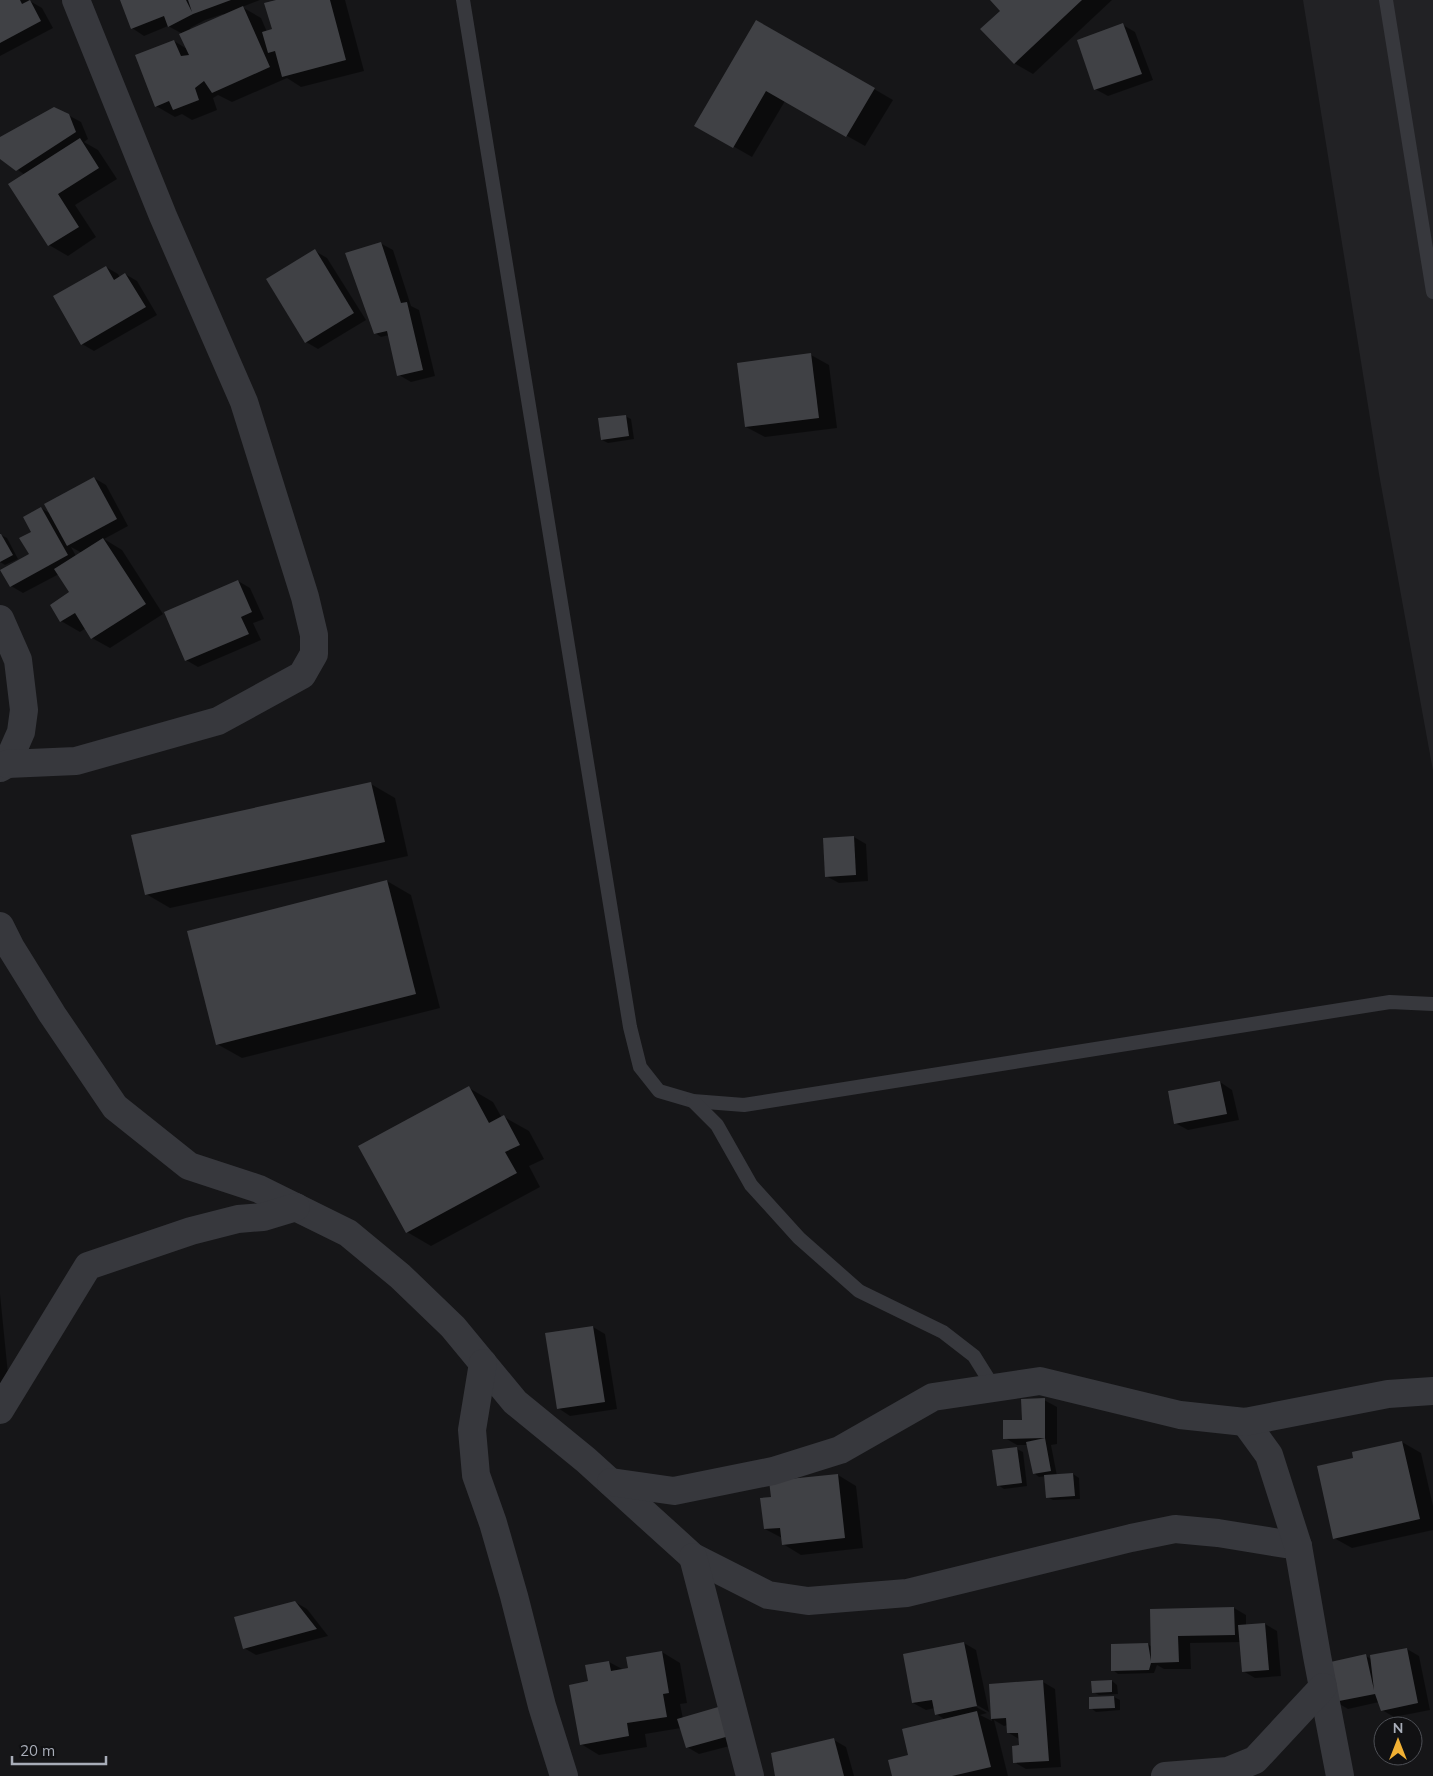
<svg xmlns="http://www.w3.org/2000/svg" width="1433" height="1776" font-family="Mulish,sans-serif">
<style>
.built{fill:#222225}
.shadow{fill:#0007;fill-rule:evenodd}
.building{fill:#404145}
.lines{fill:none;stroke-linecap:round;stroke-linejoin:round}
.lane{stroke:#37383d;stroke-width:14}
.street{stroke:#37383d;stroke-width:28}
</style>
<rect width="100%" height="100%" fill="#161618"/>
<!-- built -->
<polygon class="built" points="1303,0 1433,0 1433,771 1379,474"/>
<!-- shadow -->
<g class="shadow">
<polygon points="0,0 28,0 42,8 53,28 0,56"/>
<path d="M121,0H260L242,7L261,18L267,32L273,30L281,0H345L364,71L301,87L287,78L232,102L218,95L213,98L217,110L192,120L182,114L175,117L156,106L174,41L187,49L181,33L168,26L144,36L132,28ZM223,14L224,16L191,30L190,28L205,20Z"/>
<polygon points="991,0 1112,0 1033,74 1014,63 1002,11"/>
<polygon points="757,21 893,100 865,146 785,101 752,157 696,125"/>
<polygon points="1123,25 1135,32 1153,80 1108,96 1095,89"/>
<polygon points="68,115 81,122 88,139 84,142 98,150 117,179 75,205 96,237 68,256 49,245 10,184 25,175 0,157 0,138"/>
<polygon points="380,243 393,250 411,306 419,310 435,376 411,382 399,375 389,335 381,337 375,333"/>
<polygon points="315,251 327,258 366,320 318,349 306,342"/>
<polygon points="106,267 118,274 120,278 125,274 137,281 157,315 94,351 82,344"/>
<polygon points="811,355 829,365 837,428 765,437 746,427"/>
<polygon points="625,416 631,419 634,439 608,443 602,440"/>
<path d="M94,478L106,485L128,526L104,539L122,550L163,614L110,648L92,638L86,628L80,632L61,621L71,593L59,574L23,593L11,586L30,555L32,532L41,508L51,514ZM71,547L82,553L76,556Z"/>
<polygon points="1,535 7,538 18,559 5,565 0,562 0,536"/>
<polygon points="238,581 250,588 264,619 253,623 261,640 198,667 186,660"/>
<polygon points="371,784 395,798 408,856 170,908 146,894"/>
<polygon points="854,837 866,844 868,881 839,883 826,876"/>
<polygon points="387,881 411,895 440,1008 242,1058 217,1044"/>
<polygon points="1220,1082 1232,1090 1239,1120 1188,1130 1175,1123"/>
<polygon points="469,1088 493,1102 502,1118 504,1117 529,1131 544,1159 529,1166 540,1187 431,1246 407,1232"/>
<polygon points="0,1294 9,1384 0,1385"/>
<polygon points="593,1327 605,1334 617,1409 570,1416 558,1408 547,1334"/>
<polygon points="1044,1400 1057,1407 1057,1444 1051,1445 1057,1476 1073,1474 1079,1478 1080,1499 1053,1500 1047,1497 1046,1476 1039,1477 1034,1473 1028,1445 1017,1445 1005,1438"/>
<polygon points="1402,1442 1421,1453 1433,1506 1433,1530 1352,1548 1334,1538 1355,1459 1353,1453"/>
<polygon points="1017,1449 1023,1452 1027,1486 1004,1489 998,1485"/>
<polygon points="838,1475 856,1486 863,1548 801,1555 783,1544 782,1538 765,1529 772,1498"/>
<polygon points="295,1602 307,1609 328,1636 256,1655 244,1648"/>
<polygon points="1234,1608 1246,1615 1246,1625 1265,1624 1277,1631 1281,1676 1255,1678 1243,1671 1241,1642 1190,1643 1191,1669 1164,1669 1157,1665 1154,1673 1118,1674 1113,1670 1148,1644 1152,1647"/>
<polygon points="964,1643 976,1650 989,1712 972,1702 971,1704 987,1713 980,1715 992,1721 990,1685 1043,1682 1055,1689 1061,1767 1026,1769 1014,1762 1020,1746 1019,1739 1009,1733 1008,1725 1004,1726 994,1720 1008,1776 893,1776 909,1756 946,1720 936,1714 935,1708 926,1710 913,1703"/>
<polygon points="1407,1649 1419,1656 1430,1710 1394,1717 1382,1710 1379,1702 1348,1709 1336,1702 1366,1656 1371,1659"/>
<polygon points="662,1652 680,1663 687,1703 680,1704 683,1719 745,1742 699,1754 687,1747 681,1728 645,1734 647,1747 599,1755 581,1744 590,1682 609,1662 624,1670"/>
<polygon points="1112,1681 1117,1685 1118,1694 1099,1695 1093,1692"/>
<polygon points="1114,1697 1120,1700 1120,1710 1096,1712 1091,1708 1091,1698"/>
<polygon points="834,1740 846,1747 854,1776 776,1776"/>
</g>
<!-- building -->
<g class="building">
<polygon points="0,0 20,0 22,4 30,0 41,21 0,43"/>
<polygon points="120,0 186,0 192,12 188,0 231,0 193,14 168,27 164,16 131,29"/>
<polygon points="276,0 330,0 346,60 282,77 275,51 268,53 262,32 272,29 264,3"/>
<polygon points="990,0 1082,0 1014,64 980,29 1000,11"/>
<polygon points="243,6 270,67 212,93 204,81 195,88 199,100 173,110 169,101 155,107 135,55 174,40 181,56 189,55 179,34"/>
<polygon points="756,20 875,88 846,137 766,91 733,148 694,126"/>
<polygon points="1123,23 1142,74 1094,90 1077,40"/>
<polygon points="54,107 69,114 76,132 16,171 0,159 0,137"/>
<polygon points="80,138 99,168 58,194 79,227 48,246 8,184"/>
<polygon points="381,242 401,303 407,302 423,370 397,376 387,331 374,334 345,253"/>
<polygon points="315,249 354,313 305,343 266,279"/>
<polygon points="106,266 114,280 125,273 146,307 81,345 53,296"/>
<polygon points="811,353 819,418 745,427 737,363"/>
<polygon points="626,415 629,436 601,440 598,418"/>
<polygon points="94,477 117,519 67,546 44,504"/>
<polygon points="41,507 68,555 10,587 0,570 29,554 19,538 31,532 23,517"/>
<polygon points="0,534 1,534 13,555 0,562"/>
<polygon points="103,538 146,604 91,639 75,613 60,622 50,605 69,592 54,569"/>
<polygon points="238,580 252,612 241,617 249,634 185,661 164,612"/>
<polygon points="371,782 385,842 145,895 131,835"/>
<polygon points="854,836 856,875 825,877 823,838"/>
<polygon points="387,880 416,994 216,1045 187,931"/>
<polygon points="1220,1081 1227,1114 1174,1124 1168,1091"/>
<polygon points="469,1086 489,1123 504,1115 520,1145 505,1152 517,1173 406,1233 358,1146"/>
<polygon points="593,1326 605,1402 557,1409 545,1333"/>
<polygon points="1045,1398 1045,1438 1051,1471 1033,1474 1026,1442 1045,1438 1003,1439 1003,1420 1022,1420 1021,1399"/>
<polygon points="1402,1441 1420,1519 1333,1539 1317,1466 1353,1458 1352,1452"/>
<polygon points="1017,1447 1022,1483 997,1486 992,1450"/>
<polygon points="1073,1473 1075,1496 1046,1498 1044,1475"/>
<polygon points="838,1474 845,1538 782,1545 780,1528 764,1529 760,1498 771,1497 769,1481"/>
<polygon points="295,1601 317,1629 243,1649 234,1617"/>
<polygon points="1234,1607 1235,1635 1178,1636 1179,1662 1151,1663 1149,1670 1111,1671 1111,1644 1148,1643 1151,1661 1150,1609"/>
<polygon points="1265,1623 1269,1670 1242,1672 1238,1625"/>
<polygon points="964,1642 977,1706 935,1715 932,1700 912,1703 903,1654"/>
<polygon points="1407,1648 1418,1703 1381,1711 1375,1694 1334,1702 1326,1663 1366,1654 1374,1690 1370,1655"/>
<polygon points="662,1651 669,1693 663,1694 667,1717 627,1723 629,1736 580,1745 569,1685 588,1681 585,1665 609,1661 611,1671 628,1668 626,1657"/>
<polygon points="1043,1680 1049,1761 1013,1763 1012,1746 1019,1745 1018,1733 1007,1733 1006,1718 991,1719 989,1684"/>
<polygon points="1112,1680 1112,1692 1092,1693 1091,1681"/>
<polygon points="1114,1696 1115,1708 1089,1709 1089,1697"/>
<polygon points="725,1705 733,1735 686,1748 677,1719"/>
<polygon points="977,1711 991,1767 952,1776 892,1776 888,1760 908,1755 902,1729"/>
<polygon points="834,1738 844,1776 775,1776 771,1753"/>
</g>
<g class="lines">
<!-- lane -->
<g class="lane">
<polyline points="463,0 630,1027 640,1067 659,1091 693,1101 744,1105 1390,1002 1433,1004"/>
<polyline points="1386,0 1433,292"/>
<polyline points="693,1101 717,1125 751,1185 799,1238 859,1291 943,1332 974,1356 994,1388"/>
</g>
<!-- street -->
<g class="street">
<polyline points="0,619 18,660 24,710 21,732 7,764 0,768"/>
<polyline points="7,764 76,761 218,721 302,675 314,654 314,635 305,597 244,402 163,216 76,0"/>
<polyline points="0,926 11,948 52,1014 115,1107 189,1166 259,1189 348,1233 400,1276 453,1327 515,1402 586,1460 693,1557 768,1595 808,1601 907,1593 1131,1538 1175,1529 1218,1533 1298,1546"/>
<polyline points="483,1363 472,1430 476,1475 493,1523 514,1596 542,1706 564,1776"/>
<polyline points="0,1410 88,1266 191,1231 238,1219 263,1217 296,1207"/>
<polyline points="1245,1422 1269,1455 1298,1546 1317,1656 1340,1776"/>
<polyline points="611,1482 674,1491 773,1471 840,1450 933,1397 1040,1381 1180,1415 1245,1422 1388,1394 1433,1391"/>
<polyline points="693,1557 750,1776"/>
<polyline points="1165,1776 1228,1771 1255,1760 1323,1687"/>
</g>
</g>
<!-- north arrow -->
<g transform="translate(1398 1741)"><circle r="24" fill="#111113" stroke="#4d4f55"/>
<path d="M0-4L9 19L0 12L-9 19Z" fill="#f2b134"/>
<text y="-8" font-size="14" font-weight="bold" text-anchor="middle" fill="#a8adb8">N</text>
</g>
<!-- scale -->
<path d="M12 1756v8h94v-8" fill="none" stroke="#a8adb8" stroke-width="2.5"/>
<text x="20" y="1756" font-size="15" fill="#a8adb8" stroke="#111113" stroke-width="4" paint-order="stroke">20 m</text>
</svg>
